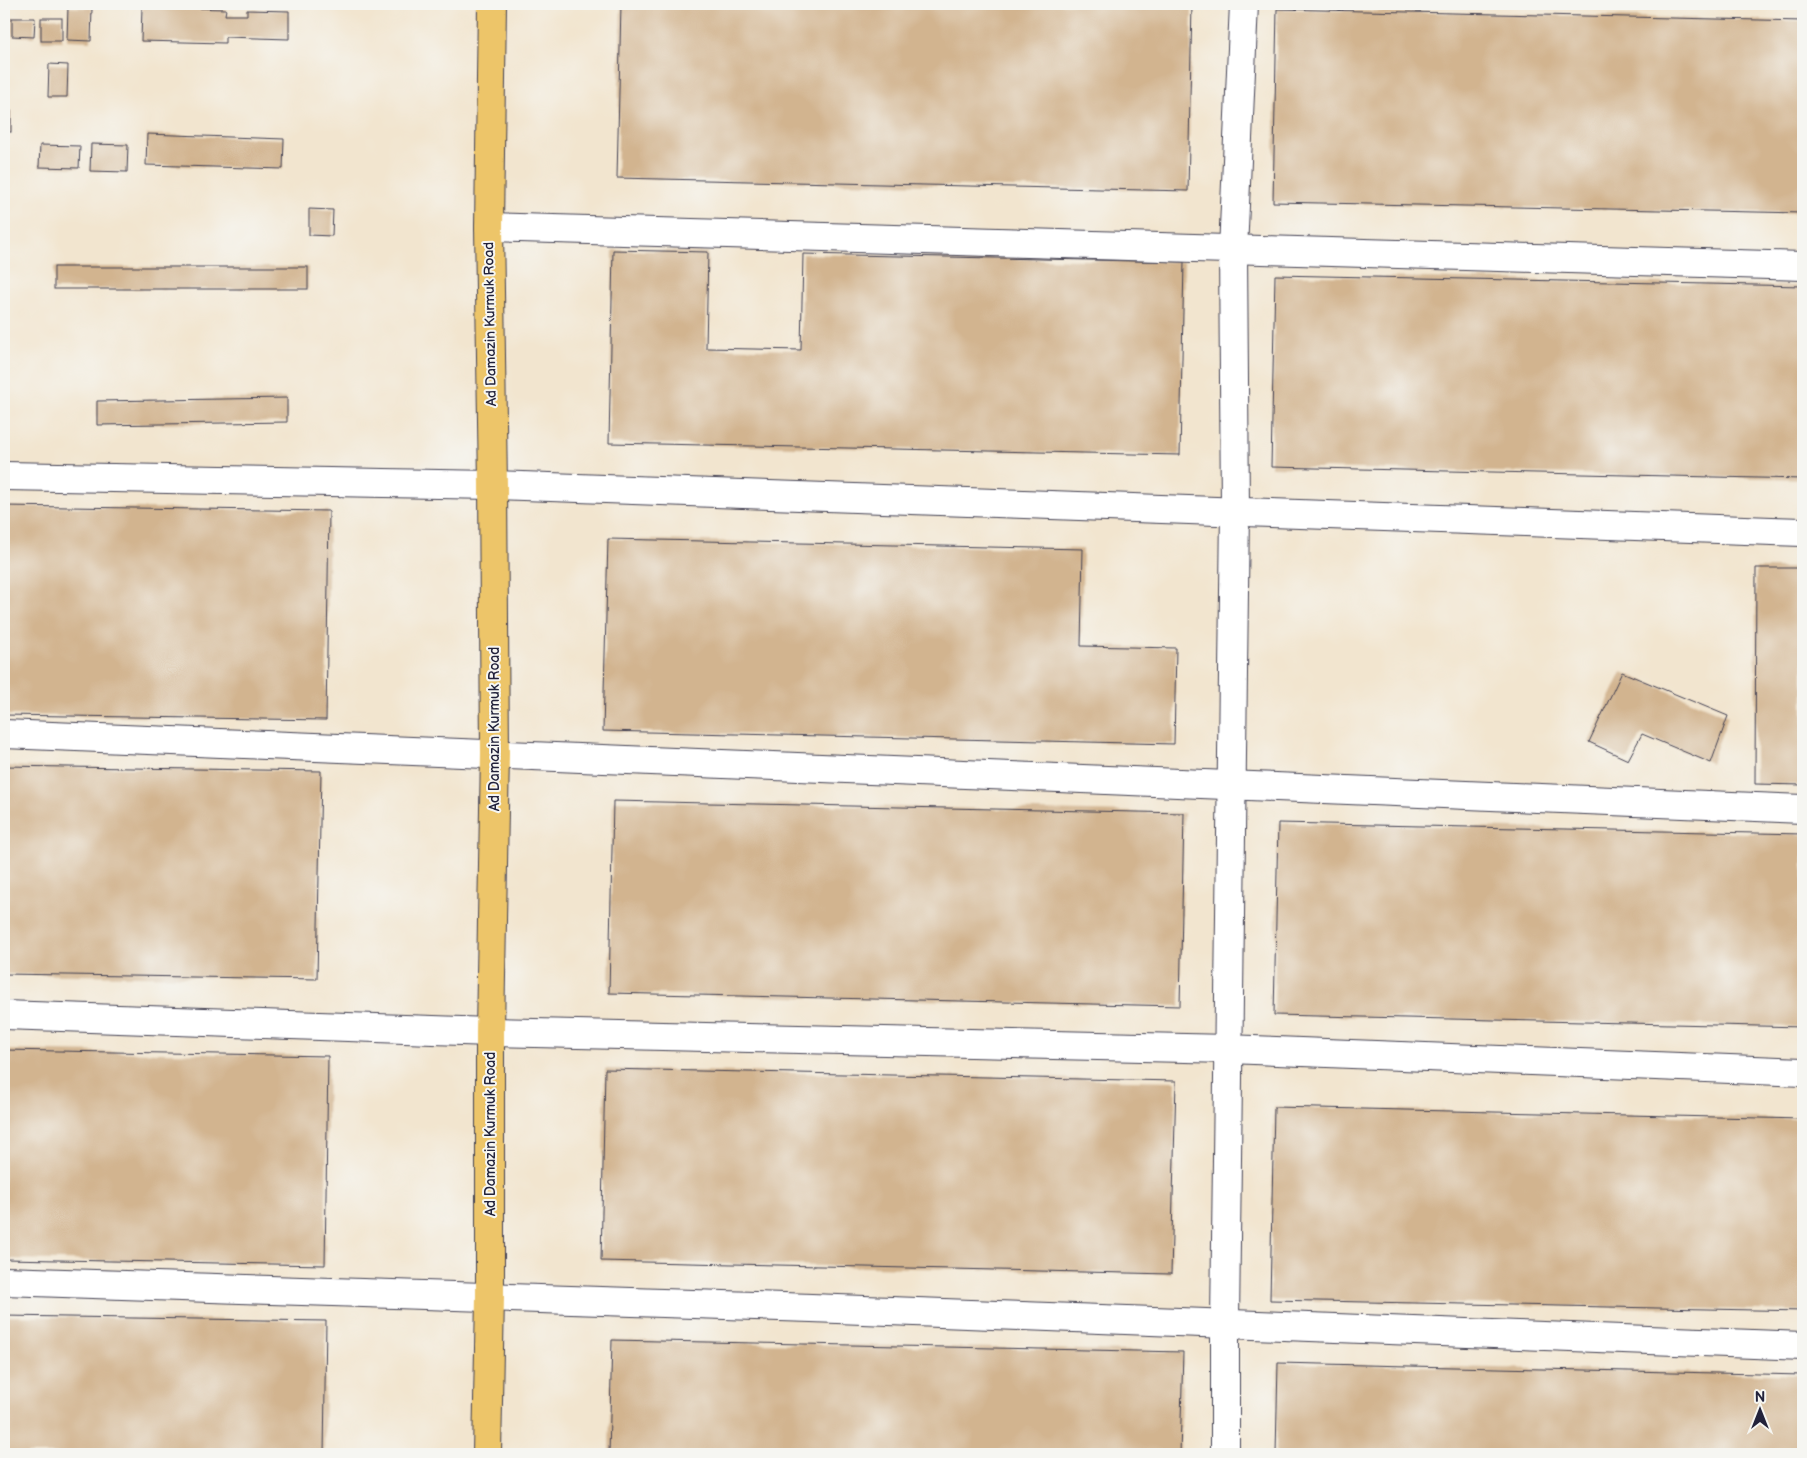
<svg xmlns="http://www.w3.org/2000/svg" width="1807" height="1458" font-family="'Balsamiq Sans',sans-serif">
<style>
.building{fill:#d2b48f}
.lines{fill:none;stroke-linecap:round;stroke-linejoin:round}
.minor-casing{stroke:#413f51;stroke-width:30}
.trunk-casing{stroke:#413f51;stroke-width:30}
.minor{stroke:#fff;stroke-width:28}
.trunk{stroke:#edc569;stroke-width:28}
.labels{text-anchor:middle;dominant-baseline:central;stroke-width:4;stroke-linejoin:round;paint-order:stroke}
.street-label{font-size:14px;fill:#22223b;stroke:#f6f6f2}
</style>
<rect width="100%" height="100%" fill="#f6f6f2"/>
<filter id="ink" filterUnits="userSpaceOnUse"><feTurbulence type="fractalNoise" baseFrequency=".02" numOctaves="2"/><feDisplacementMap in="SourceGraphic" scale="10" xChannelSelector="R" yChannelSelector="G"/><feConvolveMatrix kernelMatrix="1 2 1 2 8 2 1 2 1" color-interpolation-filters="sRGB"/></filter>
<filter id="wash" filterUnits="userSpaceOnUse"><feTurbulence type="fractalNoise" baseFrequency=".0096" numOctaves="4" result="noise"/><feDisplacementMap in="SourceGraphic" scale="20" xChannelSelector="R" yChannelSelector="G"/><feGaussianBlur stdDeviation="1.12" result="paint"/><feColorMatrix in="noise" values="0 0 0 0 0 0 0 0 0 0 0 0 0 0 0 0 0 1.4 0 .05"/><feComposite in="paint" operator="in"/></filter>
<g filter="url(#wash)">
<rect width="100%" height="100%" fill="#f2e5cf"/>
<g id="blocks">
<!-- building -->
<g class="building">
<polygon points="621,4 1192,4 1188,191 617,178"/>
<polygon points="68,7 92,8 91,41 67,40"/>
<polygon points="142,7 226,9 225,15 247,15 247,10 289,11 289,39 225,37 225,43 141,41"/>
<polygon points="1277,9 1803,21 1803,213 1273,202"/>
<polygon points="12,18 35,18 34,37 12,36"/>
<rect x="41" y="18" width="21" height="23"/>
<polygon points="49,64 68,65 67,97 48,97"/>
<rect x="4" y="111" width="7" height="21"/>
<polygon points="147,134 284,139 283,169 146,165"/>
<polygon points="91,144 128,145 127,172 90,171"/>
<polygon points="40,145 80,146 79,168 39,167"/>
<polygon points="309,209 333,210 332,236 309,235"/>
<polygon points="613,250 708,252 706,348 801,350 803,254 1184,262 1180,455 609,443"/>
<rect x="54" y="267" width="254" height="22"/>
<polygon points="1275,275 1803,286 1803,479 1271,467"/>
<polygon points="287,398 287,422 97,425 97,401"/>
<polygon points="4,506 329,511 326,720 4,715"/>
<polygon points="608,539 1083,549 1081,646 1176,648 1174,744 603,731"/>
<polygon points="1756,568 1803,568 1803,785 1755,784"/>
<polygon points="1622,672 1728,716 1711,763 1642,734 1628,760 1589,742"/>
<polygon points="4,766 321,771 317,979 4,974"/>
<polygon points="613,801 1184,813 1180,1006 609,993"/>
<polygon points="1278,823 1803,834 1803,1027 1274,1015"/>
<polygon points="4,1050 328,1056 325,1265 4,1259"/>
<polygon points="605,1069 1176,1081 1171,1274 601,1261"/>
<polygon points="1274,1107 1803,1119 1803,1311 1270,1300"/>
<polygon points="4,1316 326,1321 324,1454 4,1454"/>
<polygon points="612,1340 1183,1352 1180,1454 609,1454"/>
<polygon points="1278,1363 1803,1375 1803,1454 1276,1454"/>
</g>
</g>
</g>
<g filter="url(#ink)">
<use href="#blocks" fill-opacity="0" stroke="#413f51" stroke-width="1"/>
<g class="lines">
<!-- minor casing -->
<g class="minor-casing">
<g id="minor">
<polyline points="489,227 1803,266"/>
<polyline points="4,476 493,485 1803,532"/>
<polyline points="4,734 1803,809"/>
<polyline points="4,1015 490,1032 1229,1049 1803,1072"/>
<path d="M4,1281C604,1300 1203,1321 1803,1346"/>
<polyline points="1225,1454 1225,1322 1235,510 1233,250 1244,4"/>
</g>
</g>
<!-- trunk casing -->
<g class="trunk-casing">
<polyline id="trunk" points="487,1454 490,1296 490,1032 495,753 493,485 489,227 492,4"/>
</g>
<!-- minor -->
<use href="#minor" class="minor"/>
<!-- trunk -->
<use href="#trunk" class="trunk"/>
</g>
</g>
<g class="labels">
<!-- street labels -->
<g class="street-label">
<text transform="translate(490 324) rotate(-91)">Ad Damazin Kurmuk Road</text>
<text transform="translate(494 729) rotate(-90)">Ad Damazin Kurmuk Road</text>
<text transform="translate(490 1134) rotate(-90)">Ad Damazin Kurmuk Road</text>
</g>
</g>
<!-- margin -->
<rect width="1807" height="1458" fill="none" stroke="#f6f6f2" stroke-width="20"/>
<!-- north arrow -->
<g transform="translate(1760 1410)" stroke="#f6f6f2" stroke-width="4" paint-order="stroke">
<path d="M0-4L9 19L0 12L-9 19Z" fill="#22223b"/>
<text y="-8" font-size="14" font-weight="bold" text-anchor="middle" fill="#22223b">N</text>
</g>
</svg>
